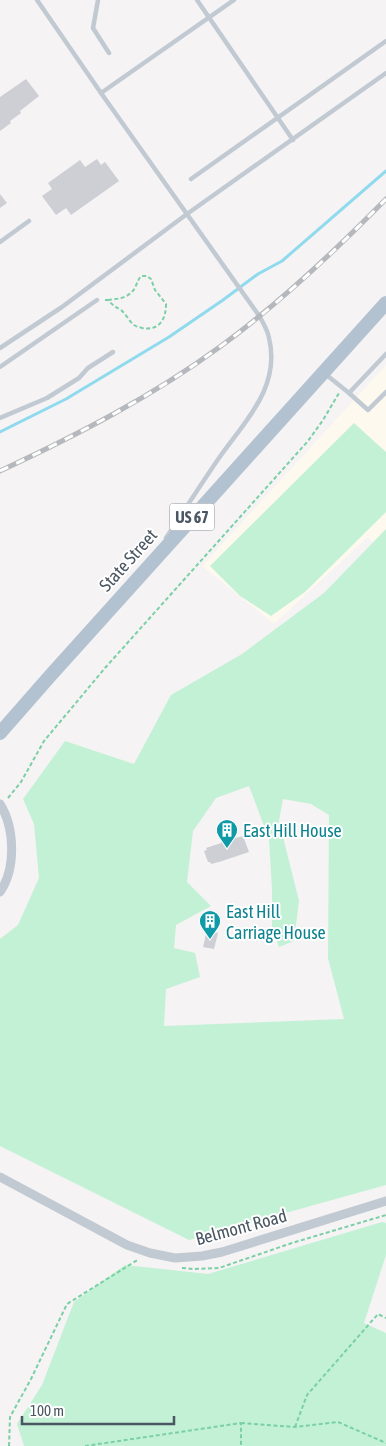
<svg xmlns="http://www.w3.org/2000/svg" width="386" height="1446" font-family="'Asap Condensed',sans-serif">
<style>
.commercial{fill:#fdf9ef}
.green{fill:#c3f1d5;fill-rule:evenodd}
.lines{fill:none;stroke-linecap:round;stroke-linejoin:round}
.stream{stroke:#90daee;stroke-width:3}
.building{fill:#cdcfd5}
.path{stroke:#7ad0a6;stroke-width:2;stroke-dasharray:4 2.5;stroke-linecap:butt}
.service{stroke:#c1cad2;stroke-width:4.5}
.minor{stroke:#c1cad2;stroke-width:9}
.primary{stroke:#b3c2d1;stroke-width:14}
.rail-casing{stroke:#b5b8bd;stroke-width:5}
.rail{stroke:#fff;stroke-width:3;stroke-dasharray:9;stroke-linecap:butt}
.labels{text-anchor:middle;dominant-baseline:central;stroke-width:4;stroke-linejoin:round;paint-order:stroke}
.shield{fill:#fff;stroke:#808990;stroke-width:1}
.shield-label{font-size:16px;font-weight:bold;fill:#4a5661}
.street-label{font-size:18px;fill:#4a5661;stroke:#fff}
.culture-label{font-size:18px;fill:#0d838f;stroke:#fff;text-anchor:start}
</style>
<rect width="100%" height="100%" fill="#f5f3f3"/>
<!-- commercial -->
<polygon class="commercial" points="386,365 386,538 377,546 368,537 274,624 202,566"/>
<!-- green -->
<g class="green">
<polygon points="354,423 386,452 386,512 305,592 271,616 240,596 210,566"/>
<path d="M386,529V1185L189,1240L0,1146V939L18,925L39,878L34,824L23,799L65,741L134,764L171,695L242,654L324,593ZM249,786L269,839L272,890V927L279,947L294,941L299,901L279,821L283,799L311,804L329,815L328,958L344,1019L164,1026L166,989L200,977L195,953L174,948L176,925L211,906L187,882L193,831L216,798Z"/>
<polygon points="382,1222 386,1223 386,1255 364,1323 386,1333 386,1446 24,1446 17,1424 42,1385 74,1302 125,1265 208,1274"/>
</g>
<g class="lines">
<!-- stream -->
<polyline class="stream" points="0,432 66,399 169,337 223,300 258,274 282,261 386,171"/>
</g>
<!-- building -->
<g class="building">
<polygon points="26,79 39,96 20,111 21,113 10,121 11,123 0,131 0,97"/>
<polygon points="97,159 101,165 105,162 119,181 71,215 66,208 56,215 42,196 52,189 48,183 80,160 85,167"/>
<polygon points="0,194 7,203 0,208"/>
<polygon points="243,836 249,852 219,862 211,864 210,862 208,862 204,851 207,850 206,848 221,843 221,842 235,837 236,838"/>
<polygon points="207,930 218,933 214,949 203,947"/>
</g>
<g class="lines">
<!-- path -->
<g class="path">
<path d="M105,300H108C112,305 116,307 121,310C126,314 129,321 134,325C137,327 139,327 142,328C159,331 166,320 166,304L155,290L151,279L147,276H141C138,280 137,283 135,288C129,298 118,299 108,300"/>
<polyline points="8,798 21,782 44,741 105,668 308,441 323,420 339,393"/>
<polyline points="182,1268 193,1269 219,1268 292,1243 386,1215"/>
<polyline points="241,1423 295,1427 338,1422 386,1443"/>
<polyline points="295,1427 307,1395 378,1314 386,1318"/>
<polyline points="9,1446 10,1417 31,1379 67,1304 139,1259"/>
<polyline points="85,1446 241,1423 241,1446"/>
</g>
<!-- service -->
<g class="service">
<path d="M37,0L101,93L260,317C263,323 268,331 269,338C281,387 245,421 219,458C201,484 184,511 166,538"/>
<polyline points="98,0 93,28 109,53"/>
<polyline points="197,0 293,140"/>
<polyline points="101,93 234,0"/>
<polyline points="191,179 386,41"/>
<polyline points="0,242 29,221"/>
<polyline points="0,348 62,307 187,214 386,73"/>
<polyline points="0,367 97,300"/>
<polyline points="324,373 349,393 386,354"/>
<polyline points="349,393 368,410 386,392"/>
<polyline points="0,418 47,398 79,378 88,368 113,352"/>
</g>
<!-- minor -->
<g class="minor">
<path d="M0,804C15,828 16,869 0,892"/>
<polyline points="0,1177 127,1245 150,1253 175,1258 202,1256 222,1252 386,1201"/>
</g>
<!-- primary -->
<polyline class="primary" points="0,733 50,676 386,303"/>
<!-- rail casing -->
<g class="rail-casing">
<path id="rail" d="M0,471C77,435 153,396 221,346C281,302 334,252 386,199"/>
</g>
<!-- rail -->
<use href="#rail" class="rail"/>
</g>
<!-- icons -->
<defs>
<g id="building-pin" transform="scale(1.125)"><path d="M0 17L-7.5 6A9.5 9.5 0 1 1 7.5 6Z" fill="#0f9aa8" stroke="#fff"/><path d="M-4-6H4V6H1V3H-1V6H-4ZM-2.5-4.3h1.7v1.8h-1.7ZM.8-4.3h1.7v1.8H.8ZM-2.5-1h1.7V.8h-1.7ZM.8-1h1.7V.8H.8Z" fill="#fff"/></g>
</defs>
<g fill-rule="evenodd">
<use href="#building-pin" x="227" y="830"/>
<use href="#building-pin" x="210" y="921"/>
</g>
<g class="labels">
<!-- shield labels -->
<rect class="shield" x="169.5" y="503.5" width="45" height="27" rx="4"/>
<g class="shield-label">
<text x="192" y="517">US 67</text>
</g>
<!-- street labels -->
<g class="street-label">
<text transform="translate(128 560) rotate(-48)">State Street</text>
<text transform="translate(241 1227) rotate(-15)">Belmont Road</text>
</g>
<!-- culture labels -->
<g class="culture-label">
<text x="243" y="830">East Hill House</text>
<text x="226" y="911">East Hill<tspan x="226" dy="21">Carriage House</tspan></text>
</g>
</g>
<!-- scale -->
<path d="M22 1416v8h152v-8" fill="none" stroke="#4a5661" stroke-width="2.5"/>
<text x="30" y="1416" font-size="15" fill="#4a5661" stroke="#ffffff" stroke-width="4" paint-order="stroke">100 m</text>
</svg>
